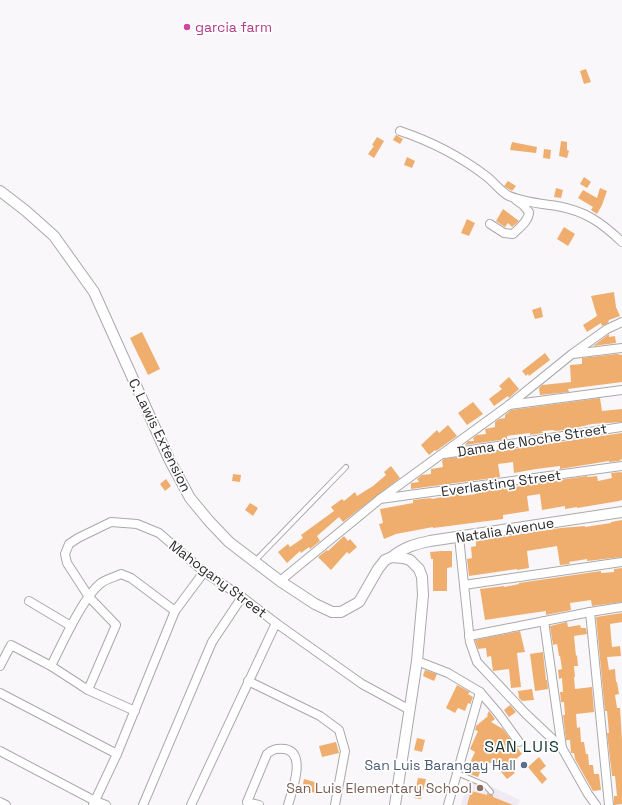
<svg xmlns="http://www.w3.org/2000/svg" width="622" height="805" font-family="'Space Grotesk',sans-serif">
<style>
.built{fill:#f0eaf3}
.building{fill:#efae6e}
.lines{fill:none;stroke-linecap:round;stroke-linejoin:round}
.service-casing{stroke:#aaa8ab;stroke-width:6}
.minor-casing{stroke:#aaa8ab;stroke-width:10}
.tertiary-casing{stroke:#aaa8ab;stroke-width:12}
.service{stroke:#fff;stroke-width:4}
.minor{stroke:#fff;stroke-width:8}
.tertiary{stroke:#fff;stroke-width:10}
.hotel-dot{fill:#d1479c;stroke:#fff;stroke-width:1.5}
.service-dot{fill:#5c6f8a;stroke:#fff;stroke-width:1.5}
.education-dot{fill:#8d6e63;stroke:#fff;stroke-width:1.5}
.labels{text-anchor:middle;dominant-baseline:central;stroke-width:3.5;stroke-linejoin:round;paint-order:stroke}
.hotel-label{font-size:14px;fill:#b23c85;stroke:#fff;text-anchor:start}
.street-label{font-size:14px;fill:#2c2b2c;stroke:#fff}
.service-label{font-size:14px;fill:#4e5e75;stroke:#fff;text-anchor:end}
.education-label{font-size:14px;fill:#785e54;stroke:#fff;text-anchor:end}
.quarter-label{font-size:16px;letter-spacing:1px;fill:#10322f;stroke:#fff}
</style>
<rect width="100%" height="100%" fill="#f9f7fa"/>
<!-- built -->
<polygon class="built" points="469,776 520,800 518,805 461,805"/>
<!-- building -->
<g class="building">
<polygon points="586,69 591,82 584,84 580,71"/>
<polygon points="396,135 403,139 400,144 393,140"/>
<polygon points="377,137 384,141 374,158 368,154 374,146 372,145"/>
<polygon points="561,141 567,142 567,150 569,151 567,158 559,156"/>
<polygon points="512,142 537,147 536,153 510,150"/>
<polygon points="544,149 551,150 550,159 543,158"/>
<polygon points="407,157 415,161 412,168 404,165"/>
<polygon points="584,177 591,182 587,188 580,184"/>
<polygon points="508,181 516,186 512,191 504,186"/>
<polygon points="556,188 563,190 561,198 554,197"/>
<polygon points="600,188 607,191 602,205 597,214 591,210 593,207 578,198 583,190 597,198"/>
<polygon points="503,209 519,221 512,227 508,223 505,227 496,221"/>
<polygon points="467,219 475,223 469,236 461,233"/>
<polygon points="564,227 575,234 568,246 557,239"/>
<polygon points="614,292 616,307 620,316 609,320 608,323 602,326 601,323 587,332 583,325 597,316 591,296"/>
<polygon points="541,307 543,317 535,319 532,310"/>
<polygon points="142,332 160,369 148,375 130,338"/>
<polygon points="609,334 609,337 615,336 616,343 593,346"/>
<polygon points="545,353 550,360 529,376 528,374 526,376 522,371"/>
<polygon points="617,354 622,355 622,382 568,389 569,392 540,395 539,388 542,385 571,382 570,365 582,364 582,358"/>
<polygon points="509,377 519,389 509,398 508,396 494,406 489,399 502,389 499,386"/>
<polygon points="600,398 602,411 622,409 622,422 592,424 566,430 554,431 554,430 542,431 543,433 530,435 530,433 507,436 507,439 465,445 468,441 474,441 473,438 477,435 486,434 485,429 495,427 495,422 499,419 505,418 505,415 511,410"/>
<polygon points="473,402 483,414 467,425 458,413"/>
<polygon points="448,425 457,436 436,451 435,450 429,455 421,445 437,430 439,433"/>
<polygon points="622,433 622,459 619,461 609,462 609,461 560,469 560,466 536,469 514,473 513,462 498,464 500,477 411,489 411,483 419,482 417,479 422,475 431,474 431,469 443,467 442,461 444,459"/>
<polygon points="391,466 400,478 343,522 339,517 317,536 320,541 310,549 309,547 301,553 300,551 287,563 278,552 288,544 290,547 303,538 301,535 334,511 331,507 342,499 344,501 355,492 357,496 373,486 386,475 384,472"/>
<polygon points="621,472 622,473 622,500 619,501 577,508 577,507 565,509 565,506 542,510 540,494 527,496 529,511 503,515 503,519 433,528 433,527 396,534 384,539 379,524 383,523 380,509 413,503 413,500 431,498 432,499 462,493 462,496 476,494 476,491 511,487 511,488 525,485 587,476 587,477 597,476 598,481 612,478 611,473"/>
<polygon points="233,474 241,475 240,482 232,481"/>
<polygon points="166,479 171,486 165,491 160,484"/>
<polygon points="250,503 258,508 253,516 245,510"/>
<polygon points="622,520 622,557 587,561 587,559 569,562 570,564 560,565 557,546 527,551 529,568 517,570 517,569 469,576 467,559 472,558 471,547 476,546 476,541 561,528 585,526 585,527 611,523 611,522"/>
<polygon points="344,536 348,541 350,539 357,547 349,554 347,552 331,570 318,557 327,550 328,551"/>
<polygon points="441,551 452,551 452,567 447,568 447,591 433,591 433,559 431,559 430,552"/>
<polygon points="622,568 622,602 592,606 591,600 570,603 571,610 546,615 546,611 485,620 480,589 504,586 504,587 519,584 519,583 601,571 601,573 614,572 614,569"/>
<polygon points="622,613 622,622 610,624 612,647 620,646 621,656 607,657 609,670 615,669 616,682 617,682 619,694 615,695 617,708 620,708 622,740 622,804 614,805 614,796 617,796 615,776 612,776 607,733 609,733 607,711 605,711 596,617"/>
<polygon points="567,622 568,627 580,625 581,628 586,628 587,634 574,636 576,656 577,655 578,666 574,666 575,677 574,677 575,689 592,687 594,712 576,714 577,728 580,727 581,742 584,742 586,754 588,754 589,765 593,765 594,774 599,774 601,790 593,791 575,759 574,753 571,753 570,740 566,740 563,715 565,715 564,702 561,702 560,692 563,692 562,678 559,679 558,670 562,669 560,656 559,656 557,644 553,645 550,626"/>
<polygon points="520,631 525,652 517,653 521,687 511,688 509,669 493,671 491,656 487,657 486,648 478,649 475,640"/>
<polygon points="543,652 546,680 547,680 548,689 535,691 530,654"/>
<polygon points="425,670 437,674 434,681 423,676"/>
<polygon points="457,685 470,692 468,694 473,697 471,702 471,704 468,703 465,711 458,708 455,713 446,708"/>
<polygon points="532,689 534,700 522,701 519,698 518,691"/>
<polygon points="510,705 516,712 509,717 504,710"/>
<polygon points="489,711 495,719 491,722 503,729 522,754 508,766 515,773 507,779 493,762 483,765 478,777 464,772 467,765 469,765 475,752 470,749 478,731 475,730 476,726 488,716 487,715"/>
<polygon points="417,738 425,740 422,752 414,750"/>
<polygon points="336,742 339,753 322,757 319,746"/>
<polygon points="539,757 546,766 540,771 547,779 542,784 528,767"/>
<polygon points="418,778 426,779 421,799 414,798"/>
<polygon points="304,779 318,783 316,793 302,790"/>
<polygon points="471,791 487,795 487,793 490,795 493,795 493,797 513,805 467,805"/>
</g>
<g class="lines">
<!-- service casing -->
<g class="service-casing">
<g id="service">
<polyline points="255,561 346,467"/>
<polyline points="457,773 485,785 491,792"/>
</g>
</g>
<!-- minor casing -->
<g class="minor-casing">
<g id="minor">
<path d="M400,131C430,141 461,157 486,176C494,182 501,192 509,196C524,202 541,204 557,206C585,211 601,222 622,242"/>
<path d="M490,224L504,233L513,234C519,228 529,221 529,212L523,205L516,200"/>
<polyline points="573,354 622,348"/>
<polyline points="509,405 622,390"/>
<polyline points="444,454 622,427"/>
<polyline points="380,499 622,466"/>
<polyline points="459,537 470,642 477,662 525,713 562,748 588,794 596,805"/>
<polyline points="280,581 380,499 509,405 572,354 607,329 622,322"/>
<polyline points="464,585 622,562"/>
<polyline points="29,601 71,626"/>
<polyline points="590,612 609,805"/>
<polyline points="544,621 562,748"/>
<polyline points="469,636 590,612 622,607"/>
<polyline points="417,661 448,673 480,692 498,713 519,742"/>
<polyline points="0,666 11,645 51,666 88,690 135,711"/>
<path d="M51,666C62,644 83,597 101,583C106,579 115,577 121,574L131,578L175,611"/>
<polyline points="248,681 320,716 339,730 345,751 335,805"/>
<polyline points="88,690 116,625 89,597 67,563 65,554 69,544 78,538 111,522 137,524 159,533 204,572 242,597 276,623 362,684 410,710"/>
<polyline points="0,693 117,754"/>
<polyline points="0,751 95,801 106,805"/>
<polyline points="0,802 6,805"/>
<polyline points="93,805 117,754 175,611 204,572"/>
<polyline points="143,805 212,642 242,597"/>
<polyline points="191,805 276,623"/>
<path d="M259,805L247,802L267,754C273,749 277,748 285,749C307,753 292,791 288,805"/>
<polyline points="448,805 480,692"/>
</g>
</g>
<!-- tertiary casing -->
<g class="tertiary-casing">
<g id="tertiary">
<polyline points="0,191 26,211 54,236 94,292 169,459 190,498 209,521 229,542 280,581 315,604 332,612 341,612 359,602 378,569 385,560 392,557 403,558 410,560 419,569 422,577 423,595 417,661 395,805"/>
<path d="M392,557C404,547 416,544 430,541L622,512"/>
</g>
</g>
<!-- service -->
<use href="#service" class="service"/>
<!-- minor -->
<use href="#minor" class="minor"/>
<!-- tertiary -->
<use href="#tertiary" class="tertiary"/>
</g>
<!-- markers -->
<circle class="hotel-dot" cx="187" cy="27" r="4"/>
<circle class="service-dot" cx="524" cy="765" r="4"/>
<circle class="education-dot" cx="480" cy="788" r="4"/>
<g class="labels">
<!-- hotel labels -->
<g class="hotel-label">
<text x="195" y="27">garcia farm</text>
</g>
<!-- street labels -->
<g class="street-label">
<text transform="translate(160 435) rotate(64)">C. Lawis Extension</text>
<text transform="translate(532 440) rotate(-9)">Dama de Noche Street</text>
<text transform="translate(501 483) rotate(-8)">Everlasting Street</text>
<text transform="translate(505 530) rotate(-9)">Natalia Avenue</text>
<text transform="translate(218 579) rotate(37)">Mahogany Street</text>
</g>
<!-- service labels -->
<g class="service-label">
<text x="516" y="765">San Luis Barangay Hall</text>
</g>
<!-- education labels -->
<g class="education-label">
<text x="472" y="788">San Luis Elementary School</text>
</g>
<!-- quarter labels -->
<g class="quarter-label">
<text x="522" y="746">SAN LUIS</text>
</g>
</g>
</svg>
